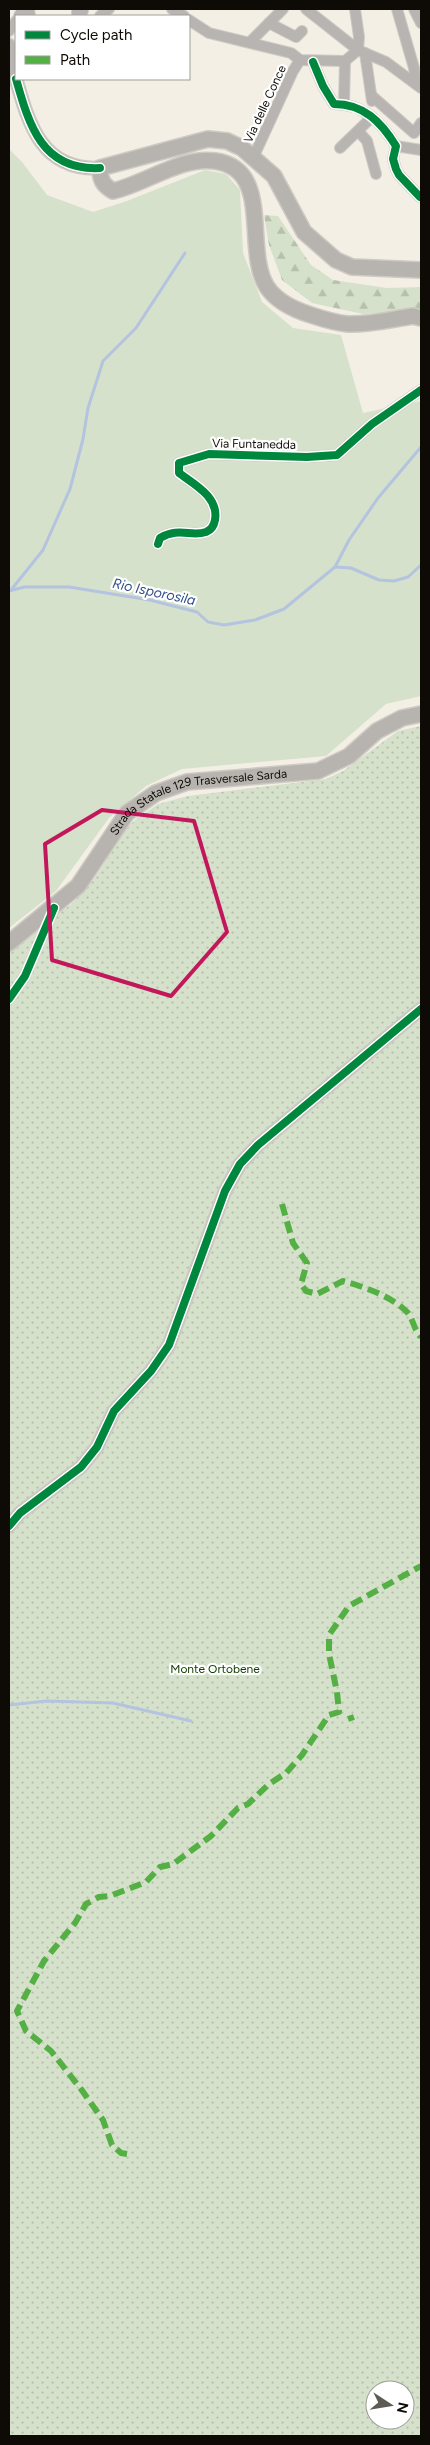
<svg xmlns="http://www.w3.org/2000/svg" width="430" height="2445" font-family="Figtree,sans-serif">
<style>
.green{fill:#d5e1ca}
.forest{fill:url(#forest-firs)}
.park{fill:url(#park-dots);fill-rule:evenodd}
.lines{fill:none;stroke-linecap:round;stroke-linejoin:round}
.stream{stroke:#b4c3e0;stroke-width:3}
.minor-casing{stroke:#cecac3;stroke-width:12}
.tertiary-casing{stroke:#cecac3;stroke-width:15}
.secondary-casing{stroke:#cecac3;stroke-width:18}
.minor{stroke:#b8b4b1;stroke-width:10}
.tertiary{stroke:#b8b4b1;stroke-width:12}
.secondary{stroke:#b7b3af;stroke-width:15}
.quiet{stroke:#54b044;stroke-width:6;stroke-dasharray:12 6;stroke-linecap:butt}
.cycleway-casing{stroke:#fff;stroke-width:11}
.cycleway{stroke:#00873e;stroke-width:8}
.marked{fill:none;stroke:#c2185b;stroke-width:4;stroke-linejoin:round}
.labels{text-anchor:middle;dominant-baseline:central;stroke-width:4.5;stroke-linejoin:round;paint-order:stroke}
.street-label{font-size:12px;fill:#0e0b06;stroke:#fff}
.park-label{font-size:12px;fill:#144102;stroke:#fff}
.water-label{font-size:14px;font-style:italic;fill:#324e88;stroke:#fff}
</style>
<defs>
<pattern id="forest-firs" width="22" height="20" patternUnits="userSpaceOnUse" patternTransform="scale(1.25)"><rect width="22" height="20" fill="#d5e1ca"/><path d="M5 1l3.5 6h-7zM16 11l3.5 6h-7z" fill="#b6c0ac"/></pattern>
<pattern id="park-dots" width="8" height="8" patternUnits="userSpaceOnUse" patternTransform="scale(1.25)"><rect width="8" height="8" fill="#d5e1ca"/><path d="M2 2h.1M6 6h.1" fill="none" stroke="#b6c0ac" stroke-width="1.8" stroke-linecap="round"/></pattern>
</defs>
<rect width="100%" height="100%" fill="#f4efe5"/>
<!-- green -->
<polygon class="green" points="9,149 22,162 47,195 93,212 127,201 205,170 226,174 240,190 243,253 262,302 293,328 341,335 363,413 421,401 421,696 386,704 326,756 182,769 146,786 109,818 56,891 9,928"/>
<!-- forest -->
<polygon class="forest" points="264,215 278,216 311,265 333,280 387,288 421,287 421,312 363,314 312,303 282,280 269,245"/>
<!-- park -->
<path class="park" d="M421,726V2436H9V948L73,903L94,879L127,828L135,820L158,804L188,796L326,779L343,771L398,731ZM375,2390H405V2420H375Z"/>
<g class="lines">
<!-- stream -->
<g class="stream">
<polyline points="335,567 351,568 379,580 394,581 408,577 421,565"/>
<polyline points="11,590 43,550 70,489 83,439 88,408 103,361 136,328 185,253"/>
<polyline points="9,591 24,587 69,587 150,600 197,612 208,622 224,625 255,620 284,609 335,567 349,540 378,498 421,447"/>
<polyline points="9,1705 47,1701 113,1703 191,1721"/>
</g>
<!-- minor casing -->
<g class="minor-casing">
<g id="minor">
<polyline points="29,9 30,16"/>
<polyline points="172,9 184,16"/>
<polyline points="306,9 358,50 386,62 421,88"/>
<polyline points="397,9 414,68 416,84"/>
<polyline points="414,9 421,23"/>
<polyline points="19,16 23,9"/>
<polyline points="77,16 77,12 83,11"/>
<polyline points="100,16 109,9"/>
<polyline points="189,20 209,33 291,53 300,60 345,61"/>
<polyline points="269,23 296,37 302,31"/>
<polyline points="9,31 16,21"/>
<polyline points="250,42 283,9"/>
<polyline points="365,53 372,101"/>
<polyline points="345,61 358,50 359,37 355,9"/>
<path d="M313,62L323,86L334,104C364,104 381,122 396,146L393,159L396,169L399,175L420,197"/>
<polyline points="372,96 414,133 421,123"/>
<polyline points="344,104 345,61"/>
<polyline points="359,132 367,141 376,174"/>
<polyline points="396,146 421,150"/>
<polyline points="340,148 372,117"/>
<polyline points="253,158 293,71 300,60"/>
<path d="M158,544L160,538C179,527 191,537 206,532C211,530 214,526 215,520C219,497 195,485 179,473V463L209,454L307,457L337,455L372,424L421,390"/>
<polyline points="9,999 25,976 54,908"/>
</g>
</g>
<!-- tertiary casing -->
<g class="tertiary-casing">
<g id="tertiary">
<polyline points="9,45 16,78"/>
<path d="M16,79C29,125 42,171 100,168"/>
<polyline points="9,1526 20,1513 81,1467 97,1447 114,1411 151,1371 169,1345 225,1191 240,1164 258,1145 421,1009"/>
</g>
</g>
<!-- secondary casing -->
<g class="secondary-casing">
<g id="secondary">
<path d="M421,270L352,267L336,260L304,232L274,176L242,148L227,141L208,139L100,168C100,180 103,185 113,191C145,184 181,156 215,161C274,169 243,249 267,287C277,302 295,310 311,315C323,319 337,323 348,324C369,325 392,319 413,316L421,318"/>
<path id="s1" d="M9,943L78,886L127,813L156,793L187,782L318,771L349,756L377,731L402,718L421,714"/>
</g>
</g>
<!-- minor -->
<use href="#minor" class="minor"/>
<!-- tertiary -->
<use href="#tertiary" class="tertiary"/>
<!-- secondary -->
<use href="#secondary" class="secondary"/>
<!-- quiet -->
<g class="quiet">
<path d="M282,1204L293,1243L307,1263L301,1284L306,1291L317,1294L343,1281C364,1287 392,1296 408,1313C413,1319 413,1328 421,1337"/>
<polyline points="348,1719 354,1717"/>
<polyline points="127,2154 121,2153 112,2145 103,2120 81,2089 51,2051 26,2031 17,2011 44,1961 75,1923 86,1904 99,1897 110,1896 146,1882 160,1867 173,1864 211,1836 238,1808 248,1804 269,1784 286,1773 302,1755 329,1715 339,1712 337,1692 329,1654 329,1635 349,1606 421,1566"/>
</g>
<!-- cycleway casing -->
<g class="cycleway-casing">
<g id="cycleway">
<path d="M313,62L323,86L334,104C364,104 381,122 396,146L393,159L396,169L399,175L420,197"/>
<path d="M16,79C29,125 42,171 100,168"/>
<path d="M158,544L160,538C179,527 191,537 206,532C211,530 214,526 215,520C219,497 195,485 179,473V463L209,454L307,457L337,455L372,424L421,390"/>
<polyline points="9,999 25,976 54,908"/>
<polyline points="9,1526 20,1513 81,1467 97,1447 114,1411 151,1371 169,1345 225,1191 240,1164 258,1145 421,1009"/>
</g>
</g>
<!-- cycleway -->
<use href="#cycleway" class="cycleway"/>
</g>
<!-- marked area -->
<path class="marked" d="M102,810L194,821L227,932L171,996L52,960L45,844Z"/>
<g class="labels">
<!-- street labels -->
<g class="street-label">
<text transform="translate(265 104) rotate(-65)">Via delle Conce</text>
<text transform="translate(254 444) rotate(1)">Via Funtanedda</text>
<text stroke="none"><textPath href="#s1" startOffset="249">Strada Statale 129 Trasversale Sarda</textPath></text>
</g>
<!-- park labels -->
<g class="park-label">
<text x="215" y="1669">Monte Ortobene</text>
</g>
<!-- water labels -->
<g class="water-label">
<text transform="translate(154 592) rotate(12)">Rio Isporosila</text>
</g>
</g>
<!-- border -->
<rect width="430" height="2445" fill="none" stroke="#0e0b06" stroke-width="20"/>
<!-- legend -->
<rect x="15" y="15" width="175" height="65" fill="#ffffff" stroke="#9f9d9b"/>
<rect x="25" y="31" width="25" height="8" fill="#00873e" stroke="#9f9d9b"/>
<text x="60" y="40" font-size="15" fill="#0e0b06">Cycle path</text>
<rect x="25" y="56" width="25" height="8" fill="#54b044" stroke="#9f9d9b"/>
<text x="60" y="65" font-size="15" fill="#0e0b06">Path</text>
<!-- north arrow -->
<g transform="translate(390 2405) rotate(102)"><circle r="24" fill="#ffffff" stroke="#9f9d9b"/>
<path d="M0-4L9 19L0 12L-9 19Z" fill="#5e5b54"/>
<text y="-8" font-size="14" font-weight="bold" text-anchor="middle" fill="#0e0b06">N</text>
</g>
</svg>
